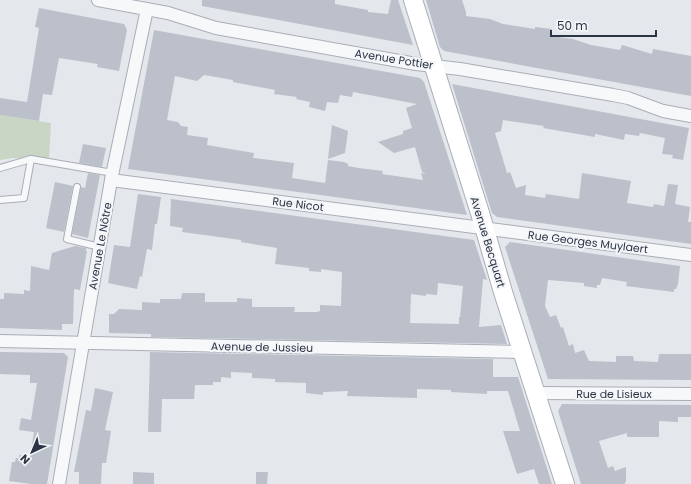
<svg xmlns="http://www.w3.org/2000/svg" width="691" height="484" font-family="Poppins,sans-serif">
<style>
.green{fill:#c9d6c5}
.building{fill:#bbc0ca;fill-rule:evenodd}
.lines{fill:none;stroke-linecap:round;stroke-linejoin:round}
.lane-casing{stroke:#a9aeb7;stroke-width:8}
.street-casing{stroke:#a9aeb7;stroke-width:14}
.secondary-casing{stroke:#a9aeb7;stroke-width:20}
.lane{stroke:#f7f8fa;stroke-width:6}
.street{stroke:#f7f8fa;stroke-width:12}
.secondary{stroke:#fff;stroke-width:18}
.labels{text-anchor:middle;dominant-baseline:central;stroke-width:4;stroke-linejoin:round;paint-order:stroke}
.street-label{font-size:11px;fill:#2b3445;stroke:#f4f6f9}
</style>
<rect width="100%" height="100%" fill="#e4e7ec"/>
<!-- green -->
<polygon class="green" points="0,115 51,123 49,159 13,158 0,160"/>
<!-- building -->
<g class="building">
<polygon points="202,0 335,0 335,4 368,10 368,12 388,14 391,0 398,0 413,45 202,6"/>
<polygon points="426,0 462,0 466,12 466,16 490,19 503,24 535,29 535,27 552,29 551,36 573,39 591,45 620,50 622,45 652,54 653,49 691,56 691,96 444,51 440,47"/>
<polygon points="39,8 124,24 127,30 119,71 97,67 98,64 59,58 52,95 43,94 39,121 0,115 0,98 27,102 39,28 35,27"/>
<path d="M154,30L420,78L424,82L467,215L128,169ZM204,75L233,80V82L275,90L274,94L297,97L296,99L310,102L309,107L325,111L327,102L338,103L340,95L352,97L353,92L417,104L406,108L412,128L403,131V134L378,142L394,153L415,147L422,172L426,174L421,173L423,180L382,174L383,171L358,168L348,166V164L344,162L328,160L325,183L292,178L294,163L253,158L254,153L207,145L208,138L187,135L188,127L181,126L178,122L167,120L175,76L197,81Z"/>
<polygon points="452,84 689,128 683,160 672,158 673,155 662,154 665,138 640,133 639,136 625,134 624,140 595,134 595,137 543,128 544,126 503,120 501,131 495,133 507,173 510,172 516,188 526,185 525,195 545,198 546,194 579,199 582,173 631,181 627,203 653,207 654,204 664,206 668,184 678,185 675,204 690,207 688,222 691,222 691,244 497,217 492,213"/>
<polygon points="332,125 348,131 345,153 328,159"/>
<polygon points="83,144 106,148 102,167 79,163"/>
<polygon points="88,173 100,175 88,238 72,234 81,187 85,188"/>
<polygon points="55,182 73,186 64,232 46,228"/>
<polygon points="138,194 161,197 157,224 155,224 152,250 147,249 142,277 140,276 137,289 108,283 114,245 130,247"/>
<path d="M171,199L474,240L487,280L483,279L479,327L501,325L507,344L151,337V334L109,333V314H114L119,309L142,310V302L160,303V299H181L182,293H205V302H237V298L252,299V307H295L294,312H317L320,311V305L341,306L342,272L321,269V272L309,271V268L275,264L277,248L241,242V240L182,232L183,228L170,226ZM438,283L463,286L460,317H459V324L410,323L411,294L426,296V294L437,295Z"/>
<polygon points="510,242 680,266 678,284 676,289 674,289 674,292 626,286 627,282 602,278 600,285 597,285 597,288 584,286 584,283 548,280 545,306 550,317 556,315 561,328 563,327 569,346 573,344 575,353 584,350 589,361 616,362 616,356 633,356 634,361 658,362 659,354 691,354 691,380 548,379 505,247"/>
<polygon points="75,246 86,248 86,251 87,251 80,290 74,289 73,324 62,324 62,330 0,328 0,299 4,299 4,293 24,294 24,290 30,291 31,266 49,270 52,253"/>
<polygon points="0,352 64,353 68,357 47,484 31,484 9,481 12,462 15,462 16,458 19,458 19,455 30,457 34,432 19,430 21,418 31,420 37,383 30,383 30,375 0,374"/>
<polygon points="150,352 493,359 493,377 518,377 552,484 539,484 534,469 517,474 503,431 520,431 508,391 487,391 487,394 451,392 451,390 417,389 417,398 347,396 348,391 323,392 323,395 306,393 306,383 275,382 275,379 252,378 252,373 231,372 231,378 221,377 221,382 213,382 213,385 195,385 194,399 162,399 161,432 148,432"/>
<polygon points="95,388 113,392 105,430 111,431 106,463 102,463 101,484 79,484 79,472 74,472 86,410 91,411"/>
<polygon points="562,404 691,405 691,417 678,417 678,422 659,421 659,437 627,437 627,433 599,441 608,468 613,466 615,471 626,467 626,482 625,482 625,484 581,484 558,411"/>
<polygon points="133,472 154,473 154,484 133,484"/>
<polygon points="256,472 268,472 267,484 256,484"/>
</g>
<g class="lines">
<!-- lane casing -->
<g class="lane-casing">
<g id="lane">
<polyline points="0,168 31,159 113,173"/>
<polyline points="77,187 67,239 100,247"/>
<polyline points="0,200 24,198 31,159"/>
</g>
</g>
<!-- street casing -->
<g class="street-casing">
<g id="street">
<polyline points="98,0 168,13 216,28 416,64 460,69 613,95 628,98 663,111 691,116"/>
<polyline points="111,180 691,255"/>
<polyline points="0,341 523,352"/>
<polyline points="536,393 691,394"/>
<polyline points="59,484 111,180 147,9"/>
</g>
</g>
<!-- secondary casing -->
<g class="secondary-casing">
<polyline id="secondary" points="413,0 480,213 503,292 565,484"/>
</g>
<!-- lane -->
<use href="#lane" class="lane"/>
<!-- street -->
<use href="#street" class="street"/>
<!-- secondary -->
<use href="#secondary" class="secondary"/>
</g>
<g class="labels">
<!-- street labels -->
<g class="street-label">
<text transform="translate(394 59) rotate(9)">Avenue Pottier</text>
<text transform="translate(298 204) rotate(7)">Rue Nicot</text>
<text transform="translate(488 242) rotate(73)">Avenue Becquart</text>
<text transform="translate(588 242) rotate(7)">Rue Georges Muylaert</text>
<text transform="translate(100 246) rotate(-80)">Avenue Le Nôtre</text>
<text transform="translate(262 347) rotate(1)">Avenue de Jussieu</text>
<text x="614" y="394">Rue de Lisieux</text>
</g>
</g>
<!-- north arrow -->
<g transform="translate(32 452) rotate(224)" stroke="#f4f6f9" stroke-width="3" paint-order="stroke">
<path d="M0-3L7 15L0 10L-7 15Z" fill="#2b3445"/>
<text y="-6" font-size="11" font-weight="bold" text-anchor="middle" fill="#2b3445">N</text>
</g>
<!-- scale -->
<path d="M551 30v6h105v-6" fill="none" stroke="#2b3445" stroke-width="2"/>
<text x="557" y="30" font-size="12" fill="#2b3445" stroke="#f4f6f9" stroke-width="3" paint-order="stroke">50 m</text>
</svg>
